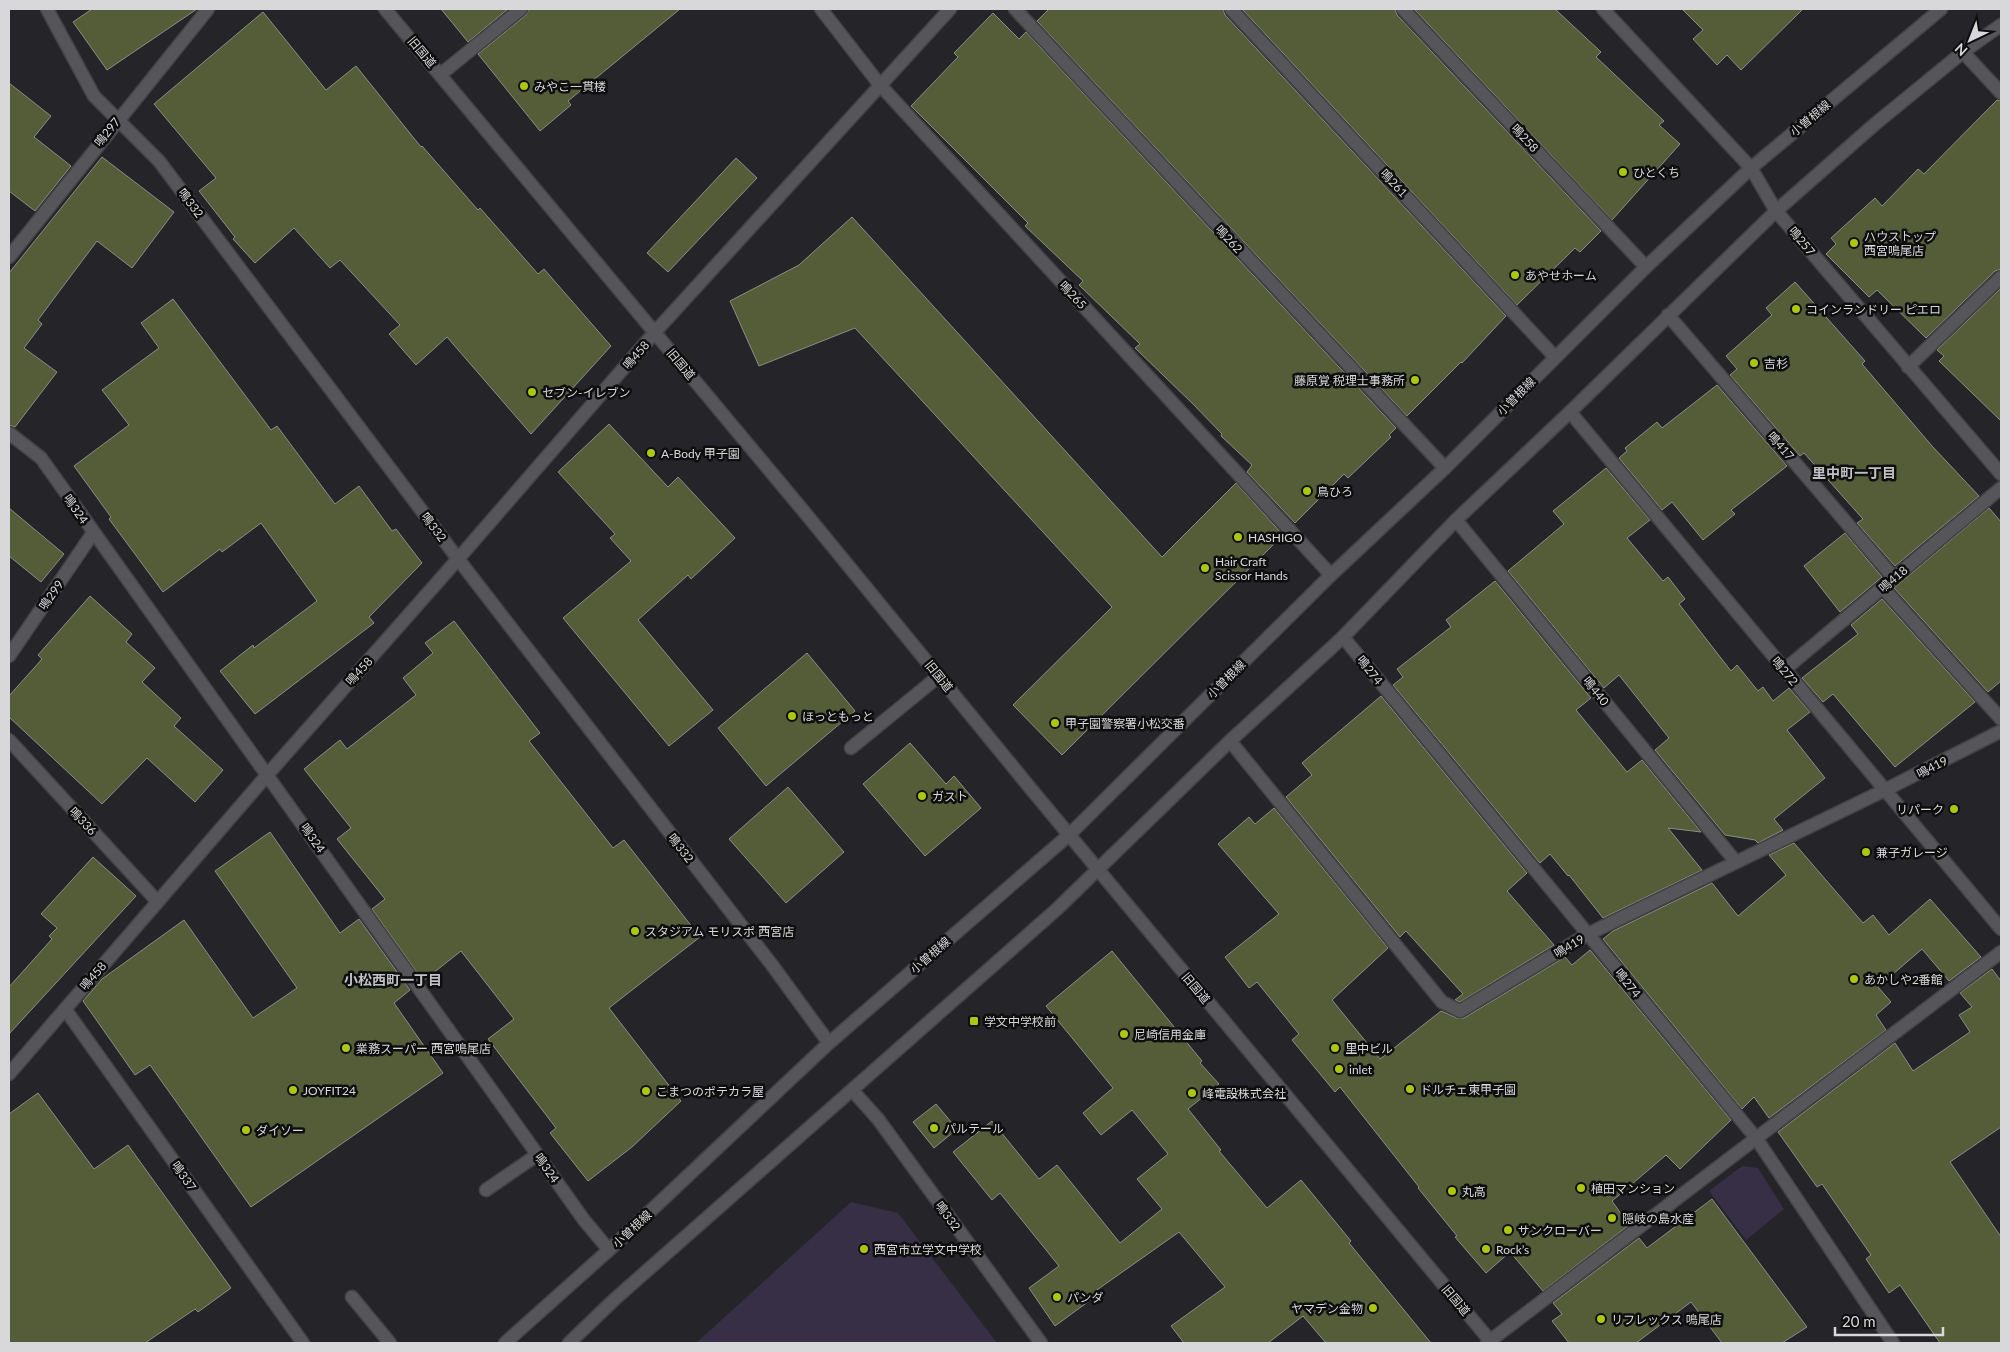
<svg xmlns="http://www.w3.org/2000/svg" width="2010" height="1352" font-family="Lato,'Noto Sans JP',sans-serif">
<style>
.green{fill:#362f46}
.building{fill:#545c38;stroke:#8c8d89}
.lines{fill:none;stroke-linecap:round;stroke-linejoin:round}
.lane-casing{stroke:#434244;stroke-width:15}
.street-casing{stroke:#434244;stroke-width:15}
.secondary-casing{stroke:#434244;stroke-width:15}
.lane{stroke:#565559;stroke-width:12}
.street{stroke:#565559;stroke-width:12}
.secondary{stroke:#565559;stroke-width:12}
.poi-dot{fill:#acc612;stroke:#0e0e0f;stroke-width:2}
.labels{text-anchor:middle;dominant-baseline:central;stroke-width:5;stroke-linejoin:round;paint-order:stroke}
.street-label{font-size:12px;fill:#d8d7d9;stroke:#0e0e0f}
.poi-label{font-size:12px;fill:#d8d7d9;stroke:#0e0e0f;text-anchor:start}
.neighbourhood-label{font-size:14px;font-weight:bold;fill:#c1c0c4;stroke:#0e0e0f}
</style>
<rect width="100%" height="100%" fill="#252428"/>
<!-- green -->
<g class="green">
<polygon points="1742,1166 1758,1168 1784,1209 1746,1240 1709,1191"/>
<polygon points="851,1202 898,1213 997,1343 696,1343"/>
</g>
<!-- building -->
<g class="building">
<polygon points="92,9 197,9 107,70 73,22"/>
<polygon points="441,9 508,9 468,42"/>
<polygon points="529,9 680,9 568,101 571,105 540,131 478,54 526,15"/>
<polygon points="1049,9 1223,9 1225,15 1506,316 1462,363 1461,362 1407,416 1037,21"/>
<polygon points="1242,9 1395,9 1397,15 1601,231 1580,252 1575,248 1517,305"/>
<polygon points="1414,9 1555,9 1601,52 1596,57 1664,121 1659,125 1680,144 1612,220"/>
<polygon points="1682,9 1803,9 1741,70 1727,55 1717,65 1693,39 1703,30"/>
<polygon points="263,12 326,90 356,66 421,147 422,146 478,210 480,208 538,274 544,269 611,346 531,434 447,337 416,365 389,334 400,325 340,260 330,268 294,228 255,263 233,239 235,237 199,191 216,178 154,104"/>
<polygon points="993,13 1019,39 1026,32 1396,428 1389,435 1391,437 1348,478 1344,474 1295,523 1247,472 1252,465 1221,436 1222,434 1193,404 1135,348 1140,344 1079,285 1083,281 1025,226 1028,223 911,106 958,57 954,53"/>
<polygon points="9,83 51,116 34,137 71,166 35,211 9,191"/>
<polygon points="1997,100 2001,101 2001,269 1995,271 1926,338 1877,290 1869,297 1826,254 1836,244 1831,238 1875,198 1882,206 1918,169 1924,174"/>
<polygon points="102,157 174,212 132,268 97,241 58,293 38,320 42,324 24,348 57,372 15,427 9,425 9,273"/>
<polygon points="736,158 757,178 668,272 647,253"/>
<polygon points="852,217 1162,557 1236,483 1283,535 1062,755 1013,705 1112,607 855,328 759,366 730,301 799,265"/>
<polygon points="1795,282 1865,361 1862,364 1932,446 1979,496 1895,566 1857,523 1863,519 1804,453 1800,456 1730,375 1737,369 1726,356 1772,315 1766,308"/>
<polygon points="2001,288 2001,421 1939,361 1944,356 1937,350"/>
<polygon points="173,299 271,430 277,426 335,504 359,486 392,531 396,529 422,563 369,617 374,623 255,714 220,671 253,645 254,648 317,601 261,523 222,552 220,549 163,592 109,519 111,517 74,466 129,425 102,390 159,348 141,323"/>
<polygon points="1717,385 1787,466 1731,510 1735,514 1703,540 1672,502 1662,510 1619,458 1627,451 1625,448 1657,422 1662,428"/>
<polygon points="609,424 668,487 678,477 735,538 691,579 688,575 638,620 713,710 669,746 563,618 631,561 610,538 615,534 558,472"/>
<polygon points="1606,468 1650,520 1627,538 1663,581 1668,577 1685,599 1679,604 1731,671 1737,665 1758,691 1763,687 1773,701 1789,688 1810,712 1787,730 1825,778 1774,819 1783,830 1758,843 1755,840 1725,835 1655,750 1669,738 1619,675 1604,688 1508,571 1564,524 1553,511"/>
<polygon points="9,508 64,554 41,582 9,556"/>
<polygon points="1989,508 2001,522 2001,681 1988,692 1894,588"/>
<polygon points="1845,533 1882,577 1840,612 1804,566"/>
<polygon points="1495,581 1591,698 1576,710 1627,772 1642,760 1701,832 1668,828 1702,870 1603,918 1569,875 1568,876 1550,854 1540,863 1393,685 1403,677 1397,669 1451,627 1446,620"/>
<polygon points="90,596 132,634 126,642 155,668 142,682 181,718 174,726 223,770 195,802 147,758 102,804 9,717 9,696 42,659 38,655"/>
<polygon points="1882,599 1975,702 1895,767 1833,694 1823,702 1802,678 1858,634 1851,625"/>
<polygon points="454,621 540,733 529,741 613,848 624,840 700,937 609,1008 681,1101 632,1147 588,1181 550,1133 556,1128 488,1039 514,1019 461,951 423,981 372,909 385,899 337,839 351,828 304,769 340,740 347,749 416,695 403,678 433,653 425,643"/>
<polygon points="807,653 855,711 766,786 718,728"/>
<polygon points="1381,696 1527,873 1507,891 1554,945 1460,1002 1455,1000 1463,994 1406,931 1400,937 1286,797 1312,775 1302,763"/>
<polygon points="910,743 946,784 954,776 981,808 925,856 863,784"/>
<polygon points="788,787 844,852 786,903 729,839"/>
<polygon points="1274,808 1388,948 1332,1000 1380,1059 1441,1011 1457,1018 1464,1018 1565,957 1572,965 1590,950 1731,1120 1680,1169 1666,1155 1612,1201 1629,1225 1543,1291 1510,1252 1486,1273 1455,1237 1457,1236 1418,1188 1419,1187 1340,1087 1335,1092 1292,1040 1299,1034 1257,982 1249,988 1225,957 1279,914 1218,844 1249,817 1255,824"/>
<polygon points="270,832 340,933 359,919 410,990 394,1003 443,1073 251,1207 150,1065 135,1075 83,1001 102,979 184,920 253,1018 297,988 215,871"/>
<polygon points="1794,843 1863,923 1873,915 1889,935 1930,899 1981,957 1949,981 1922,949 1878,987 1891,1002 1876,1015 1886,1030 1769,1118 1754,1097 1742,1109 1603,939 1613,931 1712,883 1738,916 1786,875 1769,855"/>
<polygon points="93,857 136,896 9,1034 9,987 52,939 49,936 57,928 41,914"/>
<polygon points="1112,951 1202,1061 1200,1063 1219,1084 1188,1109 1221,1150 1219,1151 1267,1208 1301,1180 1351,1241 1349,1243 1431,1343 1326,1343 1303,1316 1268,1343 1184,1343 1171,1326 1225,1287 1179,1232 1094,1292 1096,1296 1055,1326 1029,1288 1059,1266 1000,1193 992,1200 953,1152 992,1121 1039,1179 1057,1165 1120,1243 1162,1209 1137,1179 1168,1154 1132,1110 1101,1135 1083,1113 1113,1088 1046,1006"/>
<polygon points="1992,969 2001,981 2001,1127 1950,1162 2001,1237 2001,1343 1940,1343 1900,1285 1889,1293 1866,1259 1871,1255 1822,1184 1817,1187 1778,1132 1895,1043 1913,1071 1970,1032 1959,1015 1972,1007 1960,993"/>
<polygon points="38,1093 94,1169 128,1145 231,1288 198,1312 195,1309 145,1343 9,1343 9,1114"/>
<polygon points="936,1104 957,1129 934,1148 913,1122"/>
<polygon points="1712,1199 1807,1327 1782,1343 1722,1343 1691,1302 1636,1343 1569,1343 1552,1321 1562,1314 1553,1303 1639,1238 1647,1248"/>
</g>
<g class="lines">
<!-- lane casing -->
<g class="lane-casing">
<g id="lane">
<polyline points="851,748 939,676"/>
<polyline points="486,1190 537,1155"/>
<polyline points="352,1297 390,1343"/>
</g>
</g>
<!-- street casing -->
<g class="street-casing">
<g id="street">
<polyline points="47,9 94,96 159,161 458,559 772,965 829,1043"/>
<polyline points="821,9 880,85 1331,575"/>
<polyline points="1015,9 1445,468"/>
<polyline points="1231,9 1555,357"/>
<polyline points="1403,9 1646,267"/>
<polyline points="1603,9 1751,168 1776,211"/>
<polyline points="1963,52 2001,93"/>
<polyline points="441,74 521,9"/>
<polyline points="9,257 208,9"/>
<polyline points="1668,315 1894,578"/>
<polyline points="1908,367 2001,277"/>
<polyline points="1570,412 2001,929"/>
<polyline points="9,433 41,458 584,1220 609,1250"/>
<polyline points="1456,520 1736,862"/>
<polyline points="1883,588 2001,719"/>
<polyline points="1343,637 1756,1138 1893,1343"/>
<polyline points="9,656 93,533"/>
<polyline points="1784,670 2001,488"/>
<polyline points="9,740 157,901"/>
<polyline points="1230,741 1442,1002 1460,1011 1588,934 1885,790 2001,731"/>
<polyline points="65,1009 303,1343"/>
<polyline points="9,1074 268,774 458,559 655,332 950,9"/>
<polyline points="852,1090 878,1119 1041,1343"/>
<polyline points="1487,1343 2001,952"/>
</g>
</g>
<!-- secondary casing -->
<g class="secondary-casing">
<g id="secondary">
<polyline points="385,9 806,514 1036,795 1492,1343"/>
<polyline points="1776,211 2001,474"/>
<polyline points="505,1343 609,1250 829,1043 1069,835 1331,575 1445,468 1646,267 1751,168 1941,9"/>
<polyline points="569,1343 616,1298 1057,909 1230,741 1343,637 1456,520 1570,412 1776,211 1875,124 1963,52 2001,25"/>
</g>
</g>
<!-- lane -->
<use href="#lane" class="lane"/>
<!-- street -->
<use href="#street" class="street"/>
<!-- secondary -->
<use href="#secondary" class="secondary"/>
</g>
<!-- markers -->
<g class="poi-dot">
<circle cx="524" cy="86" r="5"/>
<circle cx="1623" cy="172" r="5"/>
<circle cx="1854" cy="243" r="5"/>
<circle cx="1515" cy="275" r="5"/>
<circle cx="1796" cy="309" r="5"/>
<circle cx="1754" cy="363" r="5"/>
<circle cx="1415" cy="380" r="5"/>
<circle cx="532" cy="392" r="5"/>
<circle cx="651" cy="453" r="5"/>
<circle cx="1307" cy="491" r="5"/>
<circle cx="1238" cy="537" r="5"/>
<circle cx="1205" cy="568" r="5"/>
<circle cx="792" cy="716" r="5"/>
<circle cx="1055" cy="723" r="5"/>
<circle cx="922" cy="796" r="5"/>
<circle cx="1954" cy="809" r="5"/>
<circle cx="1866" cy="852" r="5"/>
<circle cx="635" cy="931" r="5"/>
<circle cx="1854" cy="979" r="5"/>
<rect x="969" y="1016" width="10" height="10" rx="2.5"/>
<circle cx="1124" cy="1034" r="5"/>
<circle cx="346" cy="1048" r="5"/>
<circle cx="1335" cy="1048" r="5"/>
<circle cx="1339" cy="1069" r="5"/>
<circle cx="1410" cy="1089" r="5"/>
<circle cx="293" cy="1090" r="5"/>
<circle cx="646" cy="1091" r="5"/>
<circle cx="1192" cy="1093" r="5"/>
<circle cx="934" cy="1128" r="5"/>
<circle cx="246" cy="1130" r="5"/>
<circle cx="1581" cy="1188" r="5"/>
<circle cx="1452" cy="1191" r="5"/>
<circle cx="1612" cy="1218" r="5"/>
<circle cx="1508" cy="1230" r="5"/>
<circle cx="864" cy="1249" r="5"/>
<circle cx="1486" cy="1249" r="5"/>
<circle cx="1057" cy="1297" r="5"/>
<circle cx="1373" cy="1308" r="5"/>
<circle cx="1601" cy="1319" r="5"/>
</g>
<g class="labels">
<!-- street labels -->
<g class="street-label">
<text transform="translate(422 52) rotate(50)">旧国道</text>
<text transform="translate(1810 118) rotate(-40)">小曽根線</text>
<text transform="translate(107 132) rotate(-51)">鳴297</text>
<text transform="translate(1525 138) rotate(47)">鳴258</text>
<text transform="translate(1394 183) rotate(47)">鳴261</text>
<text transform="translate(191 203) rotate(53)">鳴332</text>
<text transform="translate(1229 239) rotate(47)">鳴262</text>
<text transform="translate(1802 241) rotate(50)">鳴257</text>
<text transform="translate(1073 295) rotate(47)">鳴265</text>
<text transform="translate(636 355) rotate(-49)">鳴458</text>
<text transform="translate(681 364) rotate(50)">旧国道</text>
<text transform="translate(1516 396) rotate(-45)">小曽根線</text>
<text transform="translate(1781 446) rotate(49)">鳴417</text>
<text transform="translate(76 509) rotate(55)">鳴324</text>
<text transform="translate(434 527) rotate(53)">鳴332</text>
<text transform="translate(1893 579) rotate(-40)">鳴418</text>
<text transform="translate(51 595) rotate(-55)">鳴299</text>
<text transform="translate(1370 670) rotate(51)">鳴274</text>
<text transform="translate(359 671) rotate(-48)">鳴458</text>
<text transform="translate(1785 671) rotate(50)">鳴272</text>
<text transform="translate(939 676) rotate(51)">旧国道</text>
<text transform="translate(1226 679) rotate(-45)">小曽根線</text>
<text transform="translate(1596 691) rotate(51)">鳴440</text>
<text transform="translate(1932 767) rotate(-27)">鳴419</text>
<text transform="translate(83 821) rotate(47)">鳴336</text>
<text transform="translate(313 838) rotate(55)">鳴324</text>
<text transform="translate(681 848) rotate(52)">鳴332</text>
<text transform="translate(1569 946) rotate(-31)">鳴419</text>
<text transform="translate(930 955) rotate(-41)">小曽根線</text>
<text transform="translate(93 976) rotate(-49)">鳴458</text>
<text transform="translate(1628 983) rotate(51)">鳴274</text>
<text transform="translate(1196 988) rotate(50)">旧国道</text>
<text transform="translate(547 1168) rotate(55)">鳴324</text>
<text transform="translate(184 1176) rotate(55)">鳴337</text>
<text transform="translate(948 1216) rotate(54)">鳴332</text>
<text transform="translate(632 1229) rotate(-43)">小曽根線</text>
<text transform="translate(1456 1300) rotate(50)">旧国道</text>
</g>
<!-- poi labels -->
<g class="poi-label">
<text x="534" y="86">みやこ一貫楼</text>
<text x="1633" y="172">ひとくち</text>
<text x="1864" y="236">ハウストップ<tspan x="1864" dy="14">西宮鳴尾店</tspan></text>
<text x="1525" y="275">あやせホーム</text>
<text x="1806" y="309">コインランドリー ピエロ</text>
<text x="1764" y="363">吉杉</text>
<text x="1405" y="380" text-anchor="end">藤原覚 税理士事務所</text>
<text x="542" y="392">セブン-イレブン</text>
<text x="661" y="453">A-Body 甲子園</text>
<text x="1317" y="491">鳥ひろ</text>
<text x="1248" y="537">HASHIGO</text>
<text x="1215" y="561">Hair Craft<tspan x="1215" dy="14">Scissor Hands</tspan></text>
<text x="802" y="716">ほっともっと</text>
<text x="1065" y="723">甲子園警察署小松交番</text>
<text x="932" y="796">ガスト</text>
<text x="1944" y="809" text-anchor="end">リパーク</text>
<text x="1876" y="852">兼子ガレージ</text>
<text x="645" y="931">スタジアム モリスポ 西宮店</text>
<text x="1864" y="979">あかしや2番館</text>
<text x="984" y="1021">学文中学校前</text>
<text x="1134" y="1034">尼崎信用金庫</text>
<text x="356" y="1048">業務スーパー 西宮鳴尾店</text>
<text x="1345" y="1048">里中ビル</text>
<text x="1349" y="1069">inlet</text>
<text x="1420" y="1089">ドルチェ東甲子園</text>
<text x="303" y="1090">JOYFIT24</text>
<text x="656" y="1091">こまつのポテカラ屋</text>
<text x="1202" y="1093">峰電設株式会社</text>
<text x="944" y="1128">パルテール</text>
<text x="256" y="1130">ダイソー</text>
<text x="1591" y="1188">植田マンション</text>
<text x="1462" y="1191">丸高</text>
<text x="1622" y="1218">隠岐の島水産</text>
<text x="1518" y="1230">サンクローバー</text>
<text x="874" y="1249">西宮市立学文中学校</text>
<text x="1496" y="1249">Rock’s</text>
<text x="1067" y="1297">パンダ</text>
<text x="1363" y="1308" text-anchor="end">ヤマデン金物</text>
<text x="1611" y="1319">リフレックス 鳴尾店</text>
</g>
<!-- neighbourhood labels -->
<g class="neighbourhood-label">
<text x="1854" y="472">里中町一丁目</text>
<text x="393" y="979">小松西町一丁目</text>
</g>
</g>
<!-- border -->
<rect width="2010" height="1352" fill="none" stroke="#d8d7d9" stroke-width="20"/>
<!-- north arrow -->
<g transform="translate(1970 40) rotate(223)" stroke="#0e0e0f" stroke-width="4" paint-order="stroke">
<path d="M0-4L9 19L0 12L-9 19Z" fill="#d8d7d9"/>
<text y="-8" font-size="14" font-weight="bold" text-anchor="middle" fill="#d8d7d9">N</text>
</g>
<!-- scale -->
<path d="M1835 1327v8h108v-8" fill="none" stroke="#d8d7d9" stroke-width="2.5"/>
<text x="1842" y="1327" font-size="15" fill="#d8d7d9" stroke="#0e0e0f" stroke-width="4" paint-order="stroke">20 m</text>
</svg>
